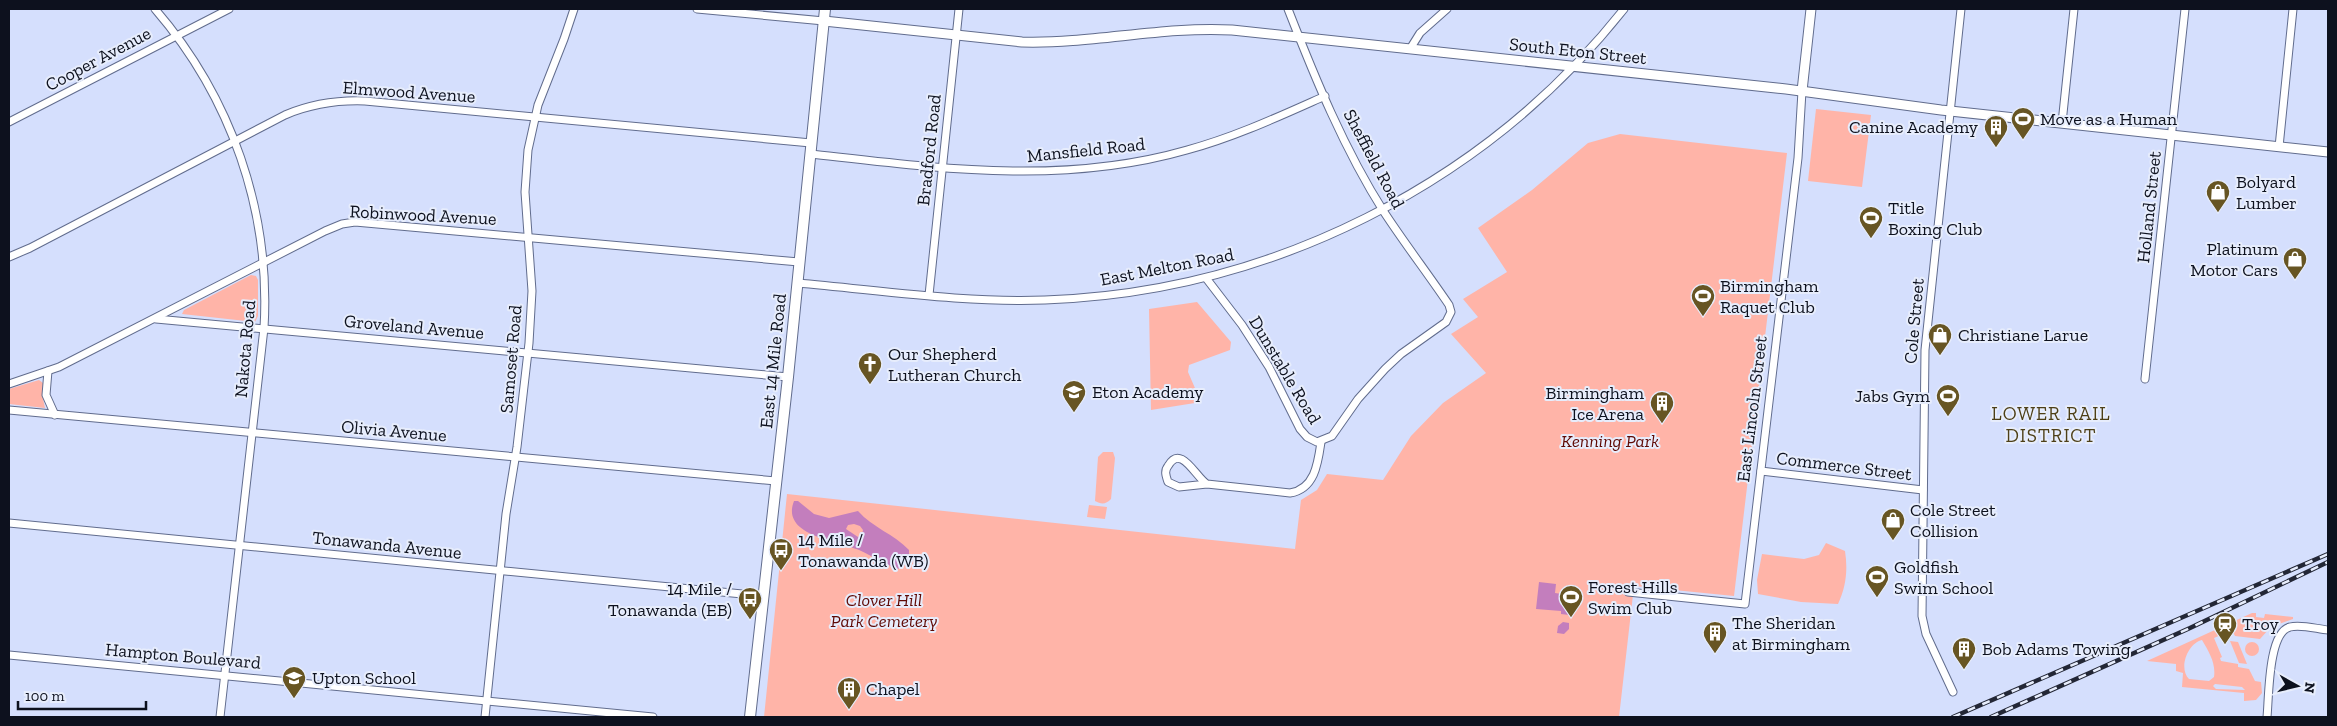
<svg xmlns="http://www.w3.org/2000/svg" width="2337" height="726" font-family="'Zilla Slab',serif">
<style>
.green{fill:#ffb4a8;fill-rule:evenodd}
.water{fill:#c37ebd;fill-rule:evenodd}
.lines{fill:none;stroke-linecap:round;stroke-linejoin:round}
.minor-casing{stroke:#616c8d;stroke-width:9}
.tertiary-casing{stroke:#616c8d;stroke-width:11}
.secondary-casing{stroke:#616c8d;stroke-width:12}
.minor{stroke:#fff;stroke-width:7}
.tertiary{stroke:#fff;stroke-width:9}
.secondary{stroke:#fff;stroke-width:10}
.rail-casing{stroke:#232736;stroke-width:4.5}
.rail{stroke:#e7edfc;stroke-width:2.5;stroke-dasharray:8;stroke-linecap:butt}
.labels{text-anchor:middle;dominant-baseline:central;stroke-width:4;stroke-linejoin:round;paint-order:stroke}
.street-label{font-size:18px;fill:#0d111e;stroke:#e7edfc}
.poi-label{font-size:18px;fill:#0d111e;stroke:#e7edfc;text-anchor:start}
.park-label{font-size:18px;font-style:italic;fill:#5f0904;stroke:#e7edfc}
.neighbourhood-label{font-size:19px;letter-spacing:1px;fill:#4d3f17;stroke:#e7edfc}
</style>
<rect width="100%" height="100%" fill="#d5dffd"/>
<!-- green -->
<g class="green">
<polygon points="1816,109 1871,115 1862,187 1808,181"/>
<polygon points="1620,134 1787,153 1734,596 1634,586 1619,717 764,717 787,494 1295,549 1301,500 1317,490 1327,474 1383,480 1411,436 1443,403 1486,373 1451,334 1478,317 1463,299 1507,272 1478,228 1532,190 1588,143"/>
<polygon points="251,275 256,276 258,280 258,316 255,322 182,314 184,310"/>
<polygon points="1197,302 1231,342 1230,350 1189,365 1188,372 1201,402 1151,410 1149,309"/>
<polygon points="39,380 43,383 42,394 45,408 9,404 9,389"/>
<path d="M1103,452H1113L1115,458L1111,499C1106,504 1102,505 1095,501L1098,457Z"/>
<polygon points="1089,505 1107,507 1105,519 1087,517"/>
<path d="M1826,543L1845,551C1848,570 1846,587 1838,604L1801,602L1758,594L1757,580L1762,554L1804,559L1819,555Z"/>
<path d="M2252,613H2256V617L2264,618L2265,614L2293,617V619L2279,624L2276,621L2260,639L2235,636L2232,630L2214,638L2222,657L2220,658L2221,661L2238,664V667L2249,669L2255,681L2261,682L2262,693L2256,700L2244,701V693L2182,687L2183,673L2176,671V664L2147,661ZM2202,640C2209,652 2216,663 2214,677L2209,681L2189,679C2178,668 2188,643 2202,640ZM2215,684L2242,687L2245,690L2216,689L2213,686Z"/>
<polygon points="2230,641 2238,642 2247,664 2239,663"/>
<circle cx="2252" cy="649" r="7"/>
</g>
<!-- water -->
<g class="water">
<path d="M794,501H798L814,514L829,518L858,511C873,528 894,534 909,550V559L898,569C884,564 872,556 859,550C840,541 780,536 794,501ZM854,524L860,526L863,530L862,535L858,537L846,529L848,525Z"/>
<polygon points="1539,582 1556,584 1555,593 1568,595 1568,592 1572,593 1569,615 1561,614 1561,611 1536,609"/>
<polygon points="1563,622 1569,623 1569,629 1564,634 1557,633 1558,626"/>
</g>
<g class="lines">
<!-- minor casing -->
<g class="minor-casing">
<g id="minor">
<path d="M155,9C231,97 271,211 264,328L220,717"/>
<polyline points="697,9 824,21"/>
<polyline points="1410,49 1420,33 1447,9"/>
<polyline points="9,122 229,9"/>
<polyline points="2062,123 2074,9"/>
<polyline points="2279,147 2293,9"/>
<path d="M810,154C937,168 1062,186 1187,150C1235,137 1280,116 1325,96"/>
<path d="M9,257L30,248L285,115C311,104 337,100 365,101L811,143"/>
<path d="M1206,278L1242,325L1269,367L1300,429L1307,437L1317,442L1332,436L1358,399L1385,369L1401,354L1446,322L1451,312L1449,305C1428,274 1405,244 1384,212C1344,149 1315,78 1288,9"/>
<path d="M797,283C879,290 963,303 1045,300C1270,292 1484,185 1624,9"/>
<polyline points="929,295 959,9"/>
<polyline points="156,319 788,377"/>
<polyline points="48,371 46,395 55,415"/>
<polyline points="2145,379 2185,9"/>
<polyline points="9,384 59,367 325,231 342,224 355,222 799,262"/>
<polyline points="9,410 776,481"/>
<polyline points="1761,471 1923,490"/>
<path d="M1207,484L1179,487L1168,482C1166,476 1164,471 1168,466C1181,443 1196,478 1207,484L1290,493C1315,489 1318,463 1321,442"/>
<polyline points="9,523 763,596"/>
<polyline points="1628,592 1745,604 1798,158 1802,91"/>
<polyline points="9,655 653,717"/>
<polyline points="1953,692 1926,634 1922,616 1925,350 1961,9"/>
<polyline points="485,717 506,514 517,447 529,343 532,291 525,192 528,150 538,105 564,39 574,9"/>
<path d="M2267,717C2269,698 2268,632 2290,627C2301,624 2317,629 2328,630"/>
</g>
</g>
<!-- tertiary casing -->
<g class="tertiary-casing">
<g id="tertiary">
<path d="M824,21L1022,42C1093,44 1162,26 1232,30L1786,89L1941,110L2328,152"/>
<polyline points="1802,91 1811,9"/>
</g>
</g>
<!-- secondary casing -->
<g class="secondary-casing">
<polyline id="secondary" points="750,717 788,377 825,9"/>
</g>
<!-- minor -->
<use href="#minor" class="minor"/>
<!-- tertiary -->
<use href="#tertiary" class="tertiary"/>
<!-- secondary -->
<use href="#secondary" class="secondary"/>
<!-- rail casing -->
<g class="rail-casing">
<g id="rail">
<polyline points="1953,717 2328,554"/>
<polyline points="1991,717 2190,628 2328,562"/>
</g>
</g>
<!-- rail -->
<use href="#rail" class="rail"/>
</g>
<!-- icons -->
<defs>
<g id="stadium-pin" transform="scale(1.25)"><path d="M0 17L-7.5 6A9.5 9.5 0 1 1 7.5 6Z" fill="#675523" stroke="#e7edfc"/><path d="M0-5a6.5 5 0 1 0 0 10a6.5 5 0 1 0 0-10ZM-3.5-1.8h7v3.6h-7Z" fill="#fff"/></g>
<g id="building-pin" transform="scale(1.25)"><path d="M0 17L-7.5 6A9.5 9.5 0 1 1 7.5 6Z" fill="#675523" stroke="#e7edfc"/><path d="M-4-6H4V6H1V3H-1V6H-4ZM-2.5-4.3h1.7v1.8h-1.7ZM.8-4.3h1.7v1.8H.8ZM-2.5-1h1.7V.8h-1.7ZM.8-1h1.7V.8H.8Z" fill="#fff"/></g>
<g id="shop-pin" transform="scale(1.25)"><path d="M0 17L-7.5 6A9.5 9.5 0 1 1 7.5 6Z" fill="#675523" stroke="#e7edfc"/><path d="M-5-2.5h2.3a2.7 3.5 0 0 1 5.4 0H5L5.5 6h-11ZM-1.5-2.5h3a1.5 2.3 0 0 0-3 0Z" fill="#fff"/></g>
<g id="church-pin" transform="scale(1.25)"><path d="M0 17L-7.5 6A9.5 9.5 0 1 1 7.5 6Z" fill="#675523" stroke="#e7edfc"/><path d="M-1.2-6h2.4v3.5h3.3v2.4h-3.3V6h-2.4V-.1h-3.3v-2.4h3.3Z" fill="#fff"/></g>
<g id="school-pin" transform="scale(1.25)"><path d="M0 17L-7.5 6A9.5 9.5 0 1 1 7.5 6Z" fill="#675523" stroke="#e7edfc"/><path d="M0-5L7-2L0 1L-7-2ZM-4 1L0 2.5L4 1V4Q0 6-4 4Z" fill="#fff"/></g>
<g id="bus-pin" transform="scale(1.25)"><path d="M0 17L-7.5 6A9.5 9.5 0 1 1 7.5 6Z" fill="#675523" stroke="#e7edfc"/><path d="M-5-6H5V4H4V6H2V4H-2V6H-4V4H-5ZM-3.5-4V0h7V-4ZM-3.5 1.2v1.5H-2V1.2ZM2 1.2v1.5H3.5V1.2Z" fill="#fff"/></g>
<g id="station-pin" transform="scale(1.25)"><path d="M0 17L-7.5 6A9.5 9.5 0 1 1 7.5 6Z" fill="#675523" stroke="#e7edfc"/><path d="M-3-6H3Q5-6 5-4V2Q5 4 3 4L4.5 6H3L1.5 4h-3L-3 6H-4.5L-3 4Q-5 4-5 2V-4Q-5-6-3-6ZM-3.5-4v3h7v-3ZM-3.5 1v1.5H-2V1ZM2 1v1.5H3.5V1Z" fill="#fff"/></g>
</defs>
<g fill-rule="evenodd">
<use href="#stadium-pin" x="2023" y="119"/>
<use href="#building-pin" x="1996" y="127"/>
<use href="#shop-pin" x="2218" y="192"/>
<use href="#stadium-pin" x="1871" y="218"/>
<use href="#shop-pin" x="2295" y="259"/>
<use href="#stadium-pin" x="1703" y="296"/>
<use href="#shop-pin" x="1940" y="335"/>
<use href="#church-pin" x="870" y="364"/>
<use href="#school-pin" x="1074" y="392"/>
<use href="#stadium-pin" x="1948" y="396"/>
<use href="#building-pin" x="1662" y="403"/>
<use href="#shop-pin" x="1893" y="520"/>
<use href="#bus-pin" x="781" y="550"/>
<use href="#stadium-pin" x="1877" y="577"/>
<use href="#stadium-pin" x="1571" y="597"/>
<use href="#bus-pin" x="750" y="599"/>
<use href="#station-pin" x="2225" y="624"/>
<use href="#building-pin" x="1715" y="633"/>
<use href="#building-pin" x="1964" y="649"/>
<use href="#school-pin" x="294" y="678"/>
<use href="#building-pin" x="849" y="689"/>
</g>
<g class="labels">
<!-- street labels -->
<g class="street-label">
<text transform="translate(1578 51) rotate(6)">South Eton Street</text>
<text transform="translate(98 59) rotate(-28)">Cooper Avenue</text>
<text transform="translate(409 92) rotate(4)">Elmwood Avenue</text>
<text transform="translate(929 150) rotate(-84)">Bradford Road</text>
<text transform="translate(1086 150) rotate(-6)">Mansfield Road</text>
<text transform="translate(1374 159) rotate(62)">Sheffield Road</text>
<text transform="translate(2149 207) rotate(-84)">Holland Street</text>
<text transform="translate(423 215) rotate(3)">Robinwood Avenue</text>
<text transform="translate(1167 267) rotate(-11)">East Melton Road</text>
<text transform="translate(1914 321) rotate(-85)">Cole Street</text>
<text transform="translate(414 327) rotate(5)">Groveland Avenue</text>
<text transform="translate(245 349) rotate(-85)">Nakota Road</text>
<text transform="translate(511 359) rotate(-85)">Samoset Road</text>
<text transform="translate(773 361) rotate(-84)">East 14 Mile Road</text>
<text transform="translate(1285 370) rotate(59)">Dunstable Road</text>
<text transform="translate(1752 409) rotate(-83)">East Lincoln Street</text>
<text transform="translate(394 431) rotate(5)">Olivia Avenue</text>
<text transform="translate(1844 466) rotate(7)">Commerce Street</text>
<text transform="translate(387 545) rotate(6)">Tonawanda Avenue</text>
<text transform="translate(183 656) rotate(5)">Hampton Boulevard</text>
</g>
<!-- poi labels -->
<g class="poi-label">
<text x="2040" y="119">Move as a Human</text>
<text x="1978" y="127" text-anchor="end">Canine Academy</text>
<text x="2236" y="182">Bolyard<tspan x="2236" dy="21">Lumber</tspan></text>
<text x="1888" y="208">Title<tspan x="1888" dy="21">Boxing Club</tspan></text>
<text x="2278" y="249" text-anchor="end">Platinum<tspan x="2278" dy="21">Motor Cars</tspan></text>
<text x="1720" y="286">Birmingham<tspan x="1720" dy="21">Raquet Club</tspan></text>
<text x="1958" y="335">Christiane Larue</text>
<text x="888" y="354">Our Shepherd<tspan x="888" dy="21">Lutheran Church</tspan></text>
<text x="1092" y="392">Eton Academy</text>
<text x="1644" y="393" text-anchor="end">Birmingham<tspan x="1644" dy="21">Ice Arena</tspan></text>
<text x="1930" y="396" text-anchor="end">Jabs Gym</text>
<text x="1910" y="510">Cole Street<tspan x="1910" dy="21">Collision</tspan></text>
<text x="798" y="540">14 Mile /<tspan x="798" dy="21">Tonawanda (WB)</tspan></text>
<text x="1894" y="567">Goldfish<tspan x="1894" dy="21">Swim School</tspan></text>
<text x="1588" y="587">Forest Hills<tspan x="1588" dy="21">Swim Club</tspan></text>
<text x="732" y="589" text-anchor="end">14 Mile /<tspan x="732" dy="21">Tonawanda (EB)</tspan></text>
<text x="1732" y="623">The Sheridan<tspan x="1732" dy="21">at Birmingham</tspan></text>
<text x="2242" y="624">Troy</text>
<text x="1982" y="649">Bob Adams Towing</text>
<text x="312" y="678">Upton School</text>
<text x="866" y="689">Chapel</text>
</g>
<!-- park labels -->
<g class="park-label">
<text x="1610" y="441">Kenning Park</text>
<text x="884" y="600">Clover Hill<tspan x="884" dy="21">Park Cemetery</tspan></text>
</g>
<!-- neighbourhood labels -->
<g class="neighbourhood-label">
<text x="2051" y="413">LOWER RAIL<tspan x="2051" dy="22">DISTRICT</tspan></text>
</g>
</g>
<!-- border -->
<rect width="2337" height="726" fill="none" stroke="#0d111e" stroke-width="20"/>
<!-- north arrow -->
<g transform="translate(2297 686) rotate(98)" stroke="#e7edfc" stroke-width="4" paint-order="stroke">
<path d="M0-4L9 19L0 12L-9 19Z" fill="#0d111e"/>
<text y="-8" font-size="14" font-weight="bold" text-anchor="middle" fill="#0d111e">N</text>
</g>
<!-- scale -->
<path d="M18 701v8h128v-8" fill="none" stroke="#0d111e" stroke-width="2.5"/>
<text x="25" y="701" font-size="15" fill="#0d111e" stroke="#e7edfc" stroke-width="4" paint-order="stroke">100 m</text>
</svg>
